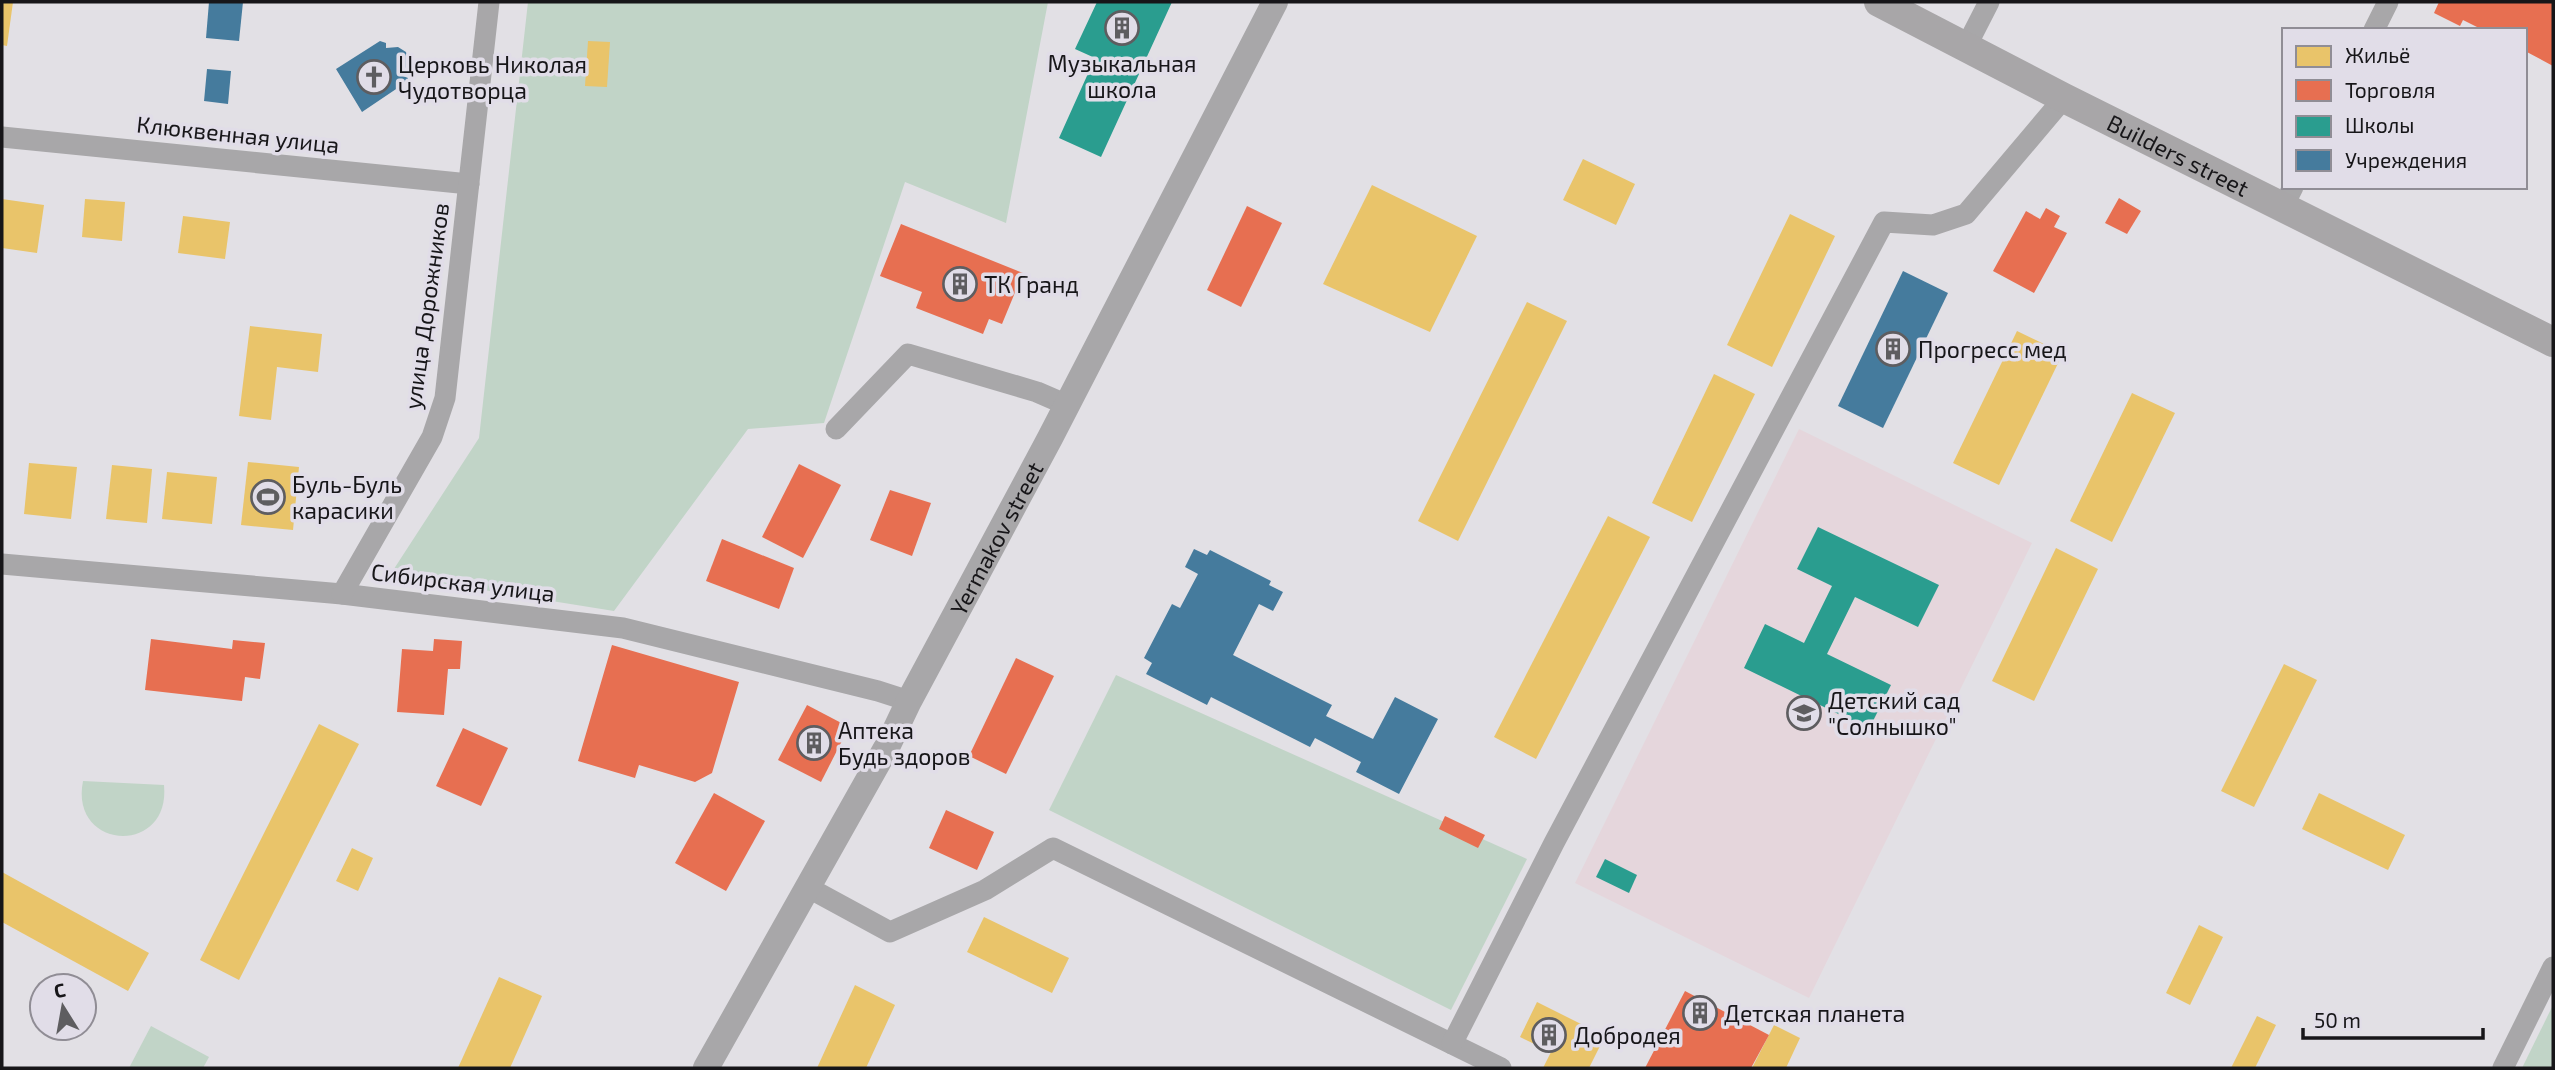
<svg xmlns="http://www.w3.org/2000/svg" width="2555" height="1070" font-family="'Exo 2',sans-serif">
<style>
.education{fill:#e5d6dc}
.green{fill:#c1d4c7}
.homes{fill:#e9c46a}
.shops{fill:#e76f51}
.schools{fill:#2a9d8f}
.public{fill:#457b9d}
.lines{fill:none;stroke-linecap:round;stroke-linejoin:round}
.minor{stroke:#a8a7a9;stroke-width:21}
.tertiary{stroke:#a8a7a9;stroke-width:26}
.secondary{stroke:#a8a6a8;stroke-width:30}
.labels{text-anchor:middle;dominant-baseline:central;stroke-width:7;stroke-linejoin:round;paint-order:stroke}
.poi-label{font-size:23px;fill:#171619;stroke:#e1dde8;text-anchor:start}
.street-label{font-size:23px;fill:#171619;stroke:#e1dde8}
</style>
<rect width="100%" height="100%" fill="#e2e0e5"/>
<!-- education -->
<polygon class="education" points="1799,429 2032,543 1809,998 1575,883"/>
<!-- green -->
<g class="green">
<polygon points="528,2 1048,2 1006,223 905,182 824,423 748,429 614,611 390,575 479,438"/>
<polygon points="1116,675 1527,859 1451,1010 1049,810"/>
<path d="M83,781L164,785C171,856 69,851 83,781Z"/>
<polygon points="2553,1005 2553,1068 2522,1068"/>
<polygon points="151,1026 209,1057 203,1068 129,1068"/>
</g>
<!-- homes -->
<g class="homes">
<polygon points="2,2 13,2 7,46 2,45"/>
<polygon points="588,41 610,42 607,87 585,86"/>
<polygon points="1583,159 1635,184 1616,225 1563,200"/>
<polygon points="1372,185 1477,236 1430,332 1323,284"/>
<polygon points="2,199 44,205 37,253 2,248"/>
<polygon points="85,199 125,202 122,241 82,237"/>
<polygon points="1790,214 1835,236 1772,367 1727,345"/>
<polygon points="183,216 230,222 225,259 178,253"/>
<polygon points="1527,302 1567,321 1458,541 1418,521"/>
<polygon points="250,326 322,334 318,372 277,367 271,420 239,416"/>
<polygon points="2017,331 2063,353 1999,485 1953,463"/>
<polygon points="1714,374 1755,394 1692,522 1652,503"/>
<polygon points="2132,393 2175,413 2112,542 2070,521"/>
<polygon points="248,462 299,467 293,530 241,525"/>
<polygon points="29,463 77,467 71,519 24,514"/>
<polygon points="112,465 152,469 147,523 106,519"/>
<polygon points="167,472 217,477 212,524 162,519"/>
<polygon points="1608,516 1650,537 1536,759 1494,737"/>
<polygon points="2056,548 2098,569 2034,701 1992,681"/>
<polygon points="2284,664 2317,680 2254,807 2221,791"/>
<polygon points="319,724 359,744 239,980 200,960"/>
<polygon points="2319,793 2405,835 2388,870 2302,829"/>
<polygon points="352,848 373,858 358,891 336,881"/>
<polygon points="2,872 149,953 128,991 2,922"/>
<polygon points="984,917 1069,958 1052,993 967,952"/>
<polygon points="2199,925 2223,937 2190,1005 2166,993"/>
<polygon points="499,977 542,996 510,1068 458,1068"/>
<polygon points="855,985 895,1005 866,1068 817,1068"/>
<polygon points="1537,1002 1581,1024 1576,1034 1600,1046 1589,1068 1543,1068 1551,1052 1520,1037"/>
<polygon points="2257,1016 2276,1025 2255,1068 2231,1068"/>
<polygon points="1774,1025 1800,1038 1786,1068 1752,1068"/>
</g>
<!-- shops -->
<g class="shops">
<polygon points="2439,2 2553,2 2553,66 2525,51 2525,30 2483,30 2463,20 2460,26 2434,13"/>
<polygon points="2119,198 2141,211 2127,234 2105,223"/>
<polygon points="1247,206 1282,223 1241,307 1207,290"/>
<polygon points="2046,208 2060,216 2054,227 2067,233 2034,293 1993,271 2026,211 2040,219"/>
<polygon points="901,224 1023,273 1002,324 989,319 983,334 916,308 922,292 880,276"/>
<polygon points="799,464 841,485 803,558 762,537"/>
<polygon points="890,490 931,503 912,556 870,540"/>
<polygon points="722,539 794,568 779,609 706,581"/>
<polygon points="151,639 232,649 233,640 265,643 260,679 245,677 242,701 145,690"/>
<polygon points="434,639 462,641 460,669 448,669 444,715 397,712 402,649 433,651"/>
<polygon points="612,645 739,682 712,773 695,782 639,765 635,778 578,761"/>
<polygon points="1016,658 1054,676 1006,774 969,756"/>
<polygon points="807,705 849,727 821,782 778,760"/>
<polygon points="463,728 508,748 481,806 436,786"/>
<polygon points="714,793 765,821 726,891 675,863"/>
<polygon points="946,810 994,832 977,870 929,848"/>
<polygon points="1445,816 1485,835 1478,848 1439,829"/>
<polygon points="1685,991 1769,1035 1751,1068 1645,1068"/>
</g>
<!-- schools -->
<g class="schools">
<polygon points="1097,2 1172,2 1101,157 1059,138 1095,58 1075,49"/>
<polygon points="1818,527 1939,585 1918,627 1855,597 1827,654 1891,685 1869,729 1744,668 1765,624 1804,643 1832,586 1797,569"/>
<polygon points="1605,859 1637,875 1629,893 1596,877"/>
</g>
<!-- public -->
<g class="public">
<polygon points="209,2 243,2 239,41 206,38"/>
<polygon points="380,41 386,43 386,48 398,47 406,52 409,66 403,76 408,78 408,81 362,112 336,69"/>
<polygon points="207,69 231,71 228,104 204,101"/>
<polygon points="1903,271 1948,293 1883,428 1838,406"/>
<polygon points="1194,549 1207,555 1210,550 1271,581 1269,585 1283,592 1273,611 1259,604 1233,655 1332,705 1326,716 1373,739 1395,697 1438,719 1399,794 1356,772 1361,762 1315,738 1310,747 1211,697 1207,705 1146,674 1152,663 1144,658 1172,604 1180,608 1198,574 1185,567"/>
</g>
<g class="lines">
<!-- minor -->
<g class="minor">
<polyline points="2374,30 2388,2"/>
<polyline points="1966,47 1989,2"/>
<polyline points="2,137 469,184"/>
<polyline points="2283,207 2293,187"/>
<polyline points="836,429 908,354 1037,392 1067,405"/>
<polyline points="2,564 342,594 623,628 878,691 909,701"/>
<polyline points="342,594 432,437 445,398 489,2"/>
<polyline points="809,888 890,932 985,890 1053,848 1501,1068"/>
<polyline points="1452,1044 1554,843 1884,222 1933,225 1966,214 2064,98"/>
<polyline points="2503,1068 2553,967"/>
</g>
<!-- tertiary -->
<path class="tertiary" id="s1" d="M706,1068L889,743L909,701L1050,438L1275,2"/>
<!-- secondary -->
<path class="secondary" id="s2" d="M1879,2L2064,98L2553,342"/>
</g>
<!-- icons -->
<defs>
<g id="building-ring" transform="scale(1.75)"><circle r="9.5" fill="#e1dde8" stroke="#5e5d60" stroke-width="1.5"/><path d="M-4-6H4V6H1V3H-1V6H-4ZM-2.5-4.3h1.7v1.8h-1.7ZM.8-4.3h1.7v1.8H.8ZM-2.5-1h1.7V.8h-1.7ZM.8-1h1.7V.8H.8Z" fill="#5e5d60"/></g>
<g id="church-ring" transform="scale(1.75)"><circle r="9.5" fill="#e1dde8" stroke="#5e5d60" stroke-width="1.5"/><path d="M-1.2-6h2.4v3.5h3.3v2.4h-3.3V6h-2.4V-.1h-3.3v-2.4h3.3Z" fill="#5e5d60"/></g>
<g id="stadium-ring" transform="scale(1.75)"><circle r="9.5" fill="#e1dde8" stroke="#5e5d60" stroke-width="1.5"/><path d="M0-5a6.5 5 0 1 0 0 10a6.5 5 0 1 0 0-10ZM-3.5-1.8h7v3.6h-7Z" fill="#5e5d60"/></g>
<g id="school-ring" transform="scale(1.75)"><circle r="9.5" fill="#e1dde8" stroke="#5e5d60" stroke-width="1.5"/><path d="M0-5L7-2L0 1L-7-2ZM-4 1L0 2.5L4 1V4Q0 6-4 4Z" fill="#5e5d60"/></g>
</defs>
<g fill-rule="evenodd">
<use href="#building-ring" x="1122" y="28"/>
<use href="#church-ring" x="374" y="77"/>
<use href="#building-ring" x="960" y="284"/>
<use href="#building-ring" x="1893" y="349"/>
<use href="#stadium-ring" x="268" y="497"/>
<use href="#school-ring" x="1804" y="713"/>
<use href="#building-ring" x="814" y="743"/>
<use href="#building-ring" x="1700" y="1013"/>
<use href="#building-ring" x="1549" y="1035"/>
</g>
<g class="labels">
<!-- poi labels -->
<g class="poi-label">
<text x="1122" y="63" text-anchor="middle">Музыкальная<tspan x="1122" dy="26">школа</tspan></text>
<text x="398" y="64">Церковь Николая<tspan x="398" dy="26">Чудотворца</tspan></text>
<text x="984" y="284">ТК Гранд</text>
<text x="1918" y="349">Прогресс мед</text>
<text x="292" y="484">Буль-Буль<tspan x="292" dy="26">карасики</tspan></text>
<text x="1828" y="700">Детский сад<tspan x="1828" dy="26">"Солнышко"</tspan></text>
<text x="838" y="730">Аптека<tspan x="838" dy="26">Будь здоров</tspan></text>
<text x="1724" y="1013">Детская планета</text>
<text x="1574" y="1035">Добродея</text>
</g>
<!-- street labels -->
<g class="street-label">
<text transform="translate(238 134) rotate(6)">Клюквенная улица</text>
<text stroke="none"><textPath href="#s2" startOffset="336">Builders street</textPath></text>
<text transform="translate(426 306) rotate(-82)">улица Дорожников</text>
<text stroke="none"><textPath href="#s1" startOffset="604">Yermakov street</textPath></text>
<text transform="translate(463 582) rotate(7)">Сибирская улица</text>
</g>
</g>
<!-- border -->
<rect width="2555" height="1070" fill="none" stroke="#171619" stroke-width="7"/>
<!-- legend -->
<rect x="2282" y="28" width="245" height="161" fill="#e1dde8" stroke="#908d95" stroke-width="2"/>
<rect x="2296" y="46" width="35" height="21" fill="#e9c46a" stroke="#908d95" stroke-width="2"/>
<text x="2345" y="63" font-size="21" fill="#171619">Жильё</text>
<rect x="2296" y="80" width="35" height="21" fill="#e76f51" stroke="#908d95" stroke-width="2"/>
<text x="2345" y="98" font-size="21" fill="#171619">Торговля</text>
<rect x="2296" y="116" width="35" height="21" fill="#2a9d8f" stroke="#908d95" stroke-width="2"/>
<text x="2345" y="133" font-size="21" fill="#171619">Школы</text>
<rect x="2296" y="150" width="35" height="21" fill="#457b9d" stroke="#908d95" stroke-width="2"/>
<text x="2345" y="168" font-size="21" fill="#171619">Учреждения</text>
<!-- north arrow -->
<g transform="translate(63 1007) rotate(349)"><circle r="33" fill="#e1dde8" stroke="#908d95" stroke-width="2"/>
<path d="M0-5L12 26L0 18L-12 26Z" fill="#5e5d60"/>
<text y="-10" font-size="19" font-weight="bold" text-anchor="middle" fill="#171619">С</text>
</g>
<!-- scale -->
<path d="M2303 1028v10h180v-10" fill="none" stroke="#171619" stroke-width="3.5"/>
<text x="2314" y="1028" font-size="21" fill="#171619" stroke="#e1dde8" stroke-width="5" paint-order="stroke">50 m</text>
</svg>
